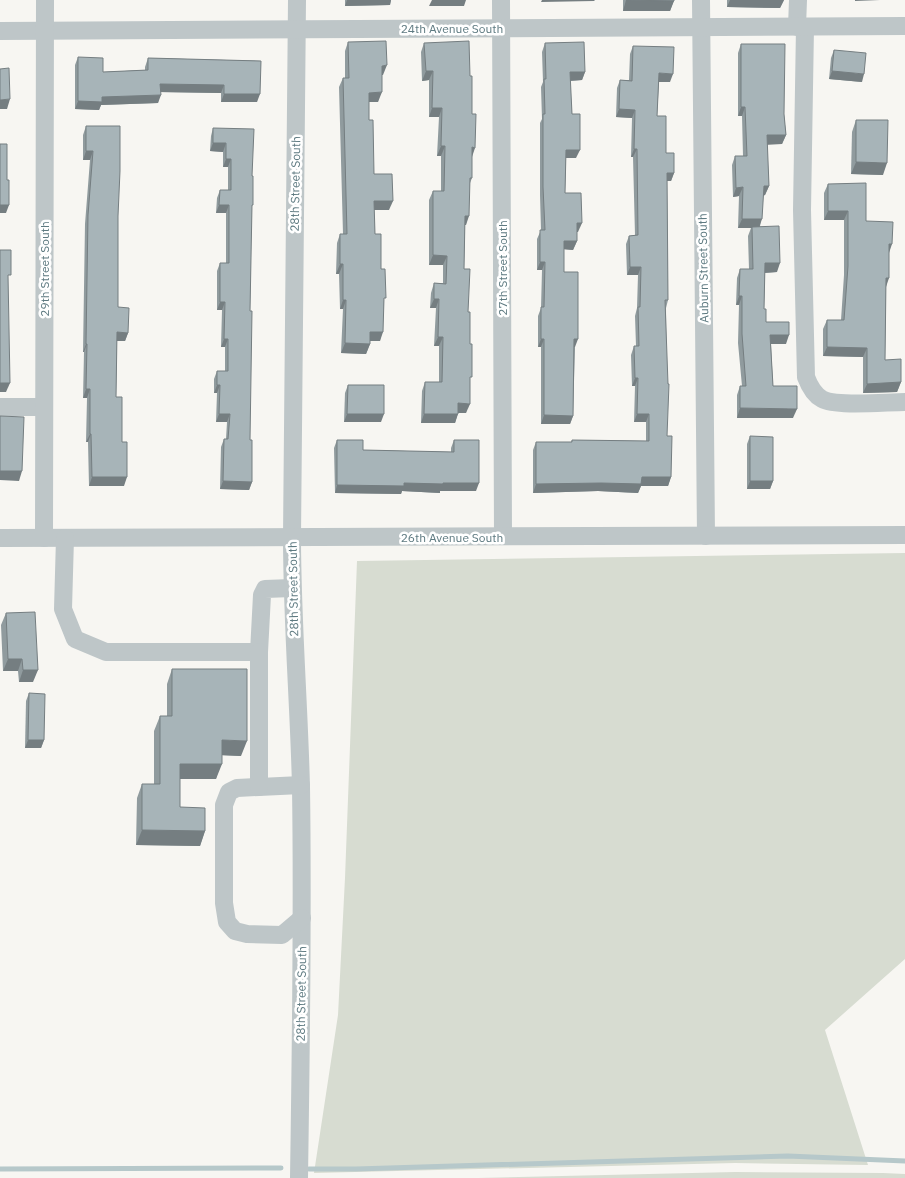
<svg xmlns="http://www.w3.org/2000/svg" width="905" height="1178" font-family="'IBM Plex Sans',sans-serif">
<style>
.green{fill:#d7dcd1}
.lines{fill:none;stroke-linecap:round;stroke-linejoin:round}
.stream{stroke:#b6c8ca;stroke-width:5}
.minor{stroke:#bec6c8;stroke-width:18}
.wall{fill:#909b9e}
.shaded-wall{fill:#757e81}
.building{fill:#a7b4b8;stroke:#757e81}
.labels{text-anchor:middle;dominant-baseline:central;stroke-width:5;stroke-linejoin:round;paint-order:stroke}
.street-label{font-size:12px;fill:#5e7a81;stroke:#fff}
</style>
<rect width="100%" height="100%" fill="#f7f6f2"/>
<!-- green -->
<g class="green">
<polygon points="905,553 905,959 825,1030 868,1165 735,1163 314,1173 338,1015 345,878 357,561"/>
<polygon points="735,1172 883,1173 905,1174 905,1178 478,1178"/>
</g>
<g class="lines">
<!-- stream -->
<g class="stream">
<polyline points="0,1169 281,1168"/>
<polyline points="309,1169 356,1169 788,1156 905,1161"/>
</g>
<!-- minor -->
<g class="minor">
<path d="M297,0L292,537C292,621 299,704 301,787C303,918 301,1048 299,1178"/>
<polyline points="501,0 503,536"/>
<polyline points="701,0 706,536"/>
<polyline points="797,27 798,0"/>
<path d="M805,27L802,210L806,377C809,385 813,394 822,399C836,407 886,402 905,402"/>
<polyline points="0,31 905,26"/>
<polyline points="0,407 44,407"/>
<polyline points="0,538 905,535"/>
<polyline points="44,538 45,0"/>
<polyline points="65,538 63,609 75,639 106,652 259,652 262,595 265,589 292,588"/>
<polyline points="301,785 237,788 229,792 224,805 224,903 227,922 235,931 247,934 282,935 302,918"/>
<polyline points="259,787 259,652"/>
</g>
</g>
<!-- wall -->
<g class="wall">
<polygon points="345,0 391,0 390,5 345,6"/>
<polygon points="623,0 674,0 670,11 623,11"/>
<polygon points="727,0 784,0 780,8 727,7"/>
<polygon points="348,42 383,75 382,75 378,102 369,102 369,120 374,174 389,210 374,210 375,234 381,269 384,303 380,341 370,341 370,344 366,354 341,353 343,309 340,309 339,274 336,274 337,243 340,234 343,234 339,87 343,78 345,78 345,51"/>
<polygon points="424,43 472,157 472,178 470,183 466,225 465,225 464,269 468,312 470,382 466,413 458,413 455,423 421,423 422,391 425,382 439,382 439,346 434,346 436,308 430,308 431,293 434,283 443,283 443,265 429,265 429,200 433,191 441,191 441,156 437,156 439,117 429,117 429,80 422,81 421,52"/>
<polygon points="545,43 585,72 582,80 570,81 572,114 576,158 566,158 565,193 578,232 577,232 577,241 573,250 564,249 564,272 575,347 573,416 570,424 541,424 541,347 538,347 538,316 541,308 542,270 537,270 537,239 541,230 540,195 540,123 542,119 541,87 543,82 542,52"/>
<polygon points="741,44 784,114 786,135 782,144 767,144 769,186 765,195 763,196 760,227 777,272 765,273 764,309 766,322 786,344 771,344 773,386 793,418 737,418 737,395 740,386 742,386 738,343 739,305 736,305 737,278 740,269 749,269 748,236 751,228 738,228 739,196 733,197 732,165 735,156 743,156 742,116 738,116 738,53"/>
<polygon points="633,46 670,82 659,82 657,116 666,153 674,173 671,181 667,181 668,300 666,308 667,436 671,477 668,486 641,486 638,493 598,491 533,493 533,450 536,442 571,442 572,440 646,441 646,422 634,422 635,386 632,386 631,355 634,346 636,346 635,316 637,308 638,275 627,275 626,244 629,236 635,235 633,157 631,157 632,118 616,117 617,88 620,80 629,80 630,54"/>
<polygon points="834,50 862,82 829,79 831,58"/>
<polygon points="78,57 103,72 145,70 145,67 148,58 261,61 257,102 221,102 221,93 160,92 158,103 101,105 99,110 75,109 75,65"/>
<polygon points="856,120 883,175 851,174 852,132"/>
<polygon points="86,126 118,216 118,307 128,333 125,341 117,341 116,397 122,442 124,486 89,486 88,442 86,442 87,398 83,398 84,352 83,352 85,224 90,160 83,160 83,135"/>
<polygon points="213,128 252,176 250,311 250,440 252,482 249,490 220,489 221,447 224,439 226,439 227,422 216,422 217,393 214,393 214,379 217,371 225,371 225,347 221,347 222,310 217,310 217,271 220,263 226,263 226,213 216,213 217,198 220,190 228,190 228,167 223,167 223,152 210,151 211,136"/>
<polygon points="828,184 866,221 889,253 886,287 885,360 901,382 897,392 863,393 863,357 823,356 823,329 827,320 841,320 844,275 844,220 824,220 824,193"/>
<polygon points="348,385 381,422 344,422 345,393"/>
<polygon points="750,436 773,481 770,489 747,489 747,444"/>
<polygon points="337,440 363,450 451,452 451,448 454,440 476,491 440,491 440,493 402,491 401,494 335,493 334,448"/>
<polygon points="6,613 33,682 19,682 18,671 3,671 1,625"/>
<polygon points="172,669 241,756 222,755 216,779 180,779 180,807 205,831 200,846 136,845 137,798 142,784 154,784 154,731 160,716 167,716 167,684"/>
<polygon points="29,693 44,740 41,748 25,748 26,701"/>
</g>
<!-- shaded-wall -->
<g class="shaded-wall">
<polygon points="347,0 391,0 390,5 345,6"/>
<polygon points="432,0 466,0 464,6 429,6"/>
<polygon points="542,0 595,0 594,1 541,2"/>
<polygon points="626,0 674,1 670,11 623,11"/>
<polygon points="730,0 784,0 780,8 727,7"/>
<polygon points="855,0 880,0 855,1"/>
<polygon points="387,65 383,75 378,75 382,66"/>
<polygon points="426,71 433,71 429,80 422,81"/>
<polygon points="832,71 864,74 862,82 829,79"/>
<polygon points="570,72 585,72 582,80 567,81"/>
<polygon points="659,73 673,74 670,82 656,82"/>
<polygon points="160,84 224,85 221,93 157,92"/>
<polygon points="382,92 378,102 365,102 369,93"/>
<polygon points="224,94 260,94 257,102 221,102"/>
<polygon points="161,95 158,103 101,105 99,110 75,109 78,101 102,97"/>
<polygon points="10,99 7,109 0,109 0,100"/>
<polygon points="741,107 745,107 742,116 738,116"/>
<polygon points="432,108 442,108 439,117 429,117"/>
<polygon points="619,109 635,110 632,118 616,117"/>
<polygon points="767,135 786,135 782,144 764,145"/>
<polygon points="213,143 226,143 223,152 210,151"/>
<polygon points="441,146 445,146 441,156 437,156"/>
<polygon points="472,147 475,148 472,157"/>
<polygon points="634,149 637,149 633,157 631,157"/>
<polygon points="566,150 580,150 576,158 563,158"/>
<polygon points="86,151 93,151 90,160 83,160"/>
<polygon points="226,159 231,159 228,167 223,167"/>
<polygon points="856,162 887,163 883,175 851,174"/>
<polygon points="667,173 674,173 671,181 664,181"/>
<polygon points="764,186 769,186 765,195 760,196"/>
<polygon points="743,187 739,196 733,197 736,188"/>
<polygon points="374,201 393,201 389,210 371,210"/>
<polygon points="0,205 9,205 6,213 0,213"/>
<polygon points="219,205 229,205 226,213 216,213"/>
<polygon points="828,211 848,211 844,220 824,220"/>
<polygon points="465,216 469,216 466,225 461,225"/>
<polygon points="742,219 762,219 759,228 738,228"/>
<polygon points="577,223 582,223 578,232 573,232"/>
<polygon points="564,241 577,241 573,250 561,249"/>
<polygon points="889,244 892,244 889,253"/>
<polygon points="433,255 447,256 443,265 429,265"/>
<polygon points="540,262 545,262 542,270 537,270"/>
<polygon points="765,263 780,263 777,272 762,273"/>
<polygon points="340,264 343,264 339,274 336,274"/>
<polygon points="630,267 641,267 638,275 627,275"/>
<polygon points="886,278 889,278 886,287"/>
<polygon points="739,296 742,296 739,305 736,305"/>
<polygon points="434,299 439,299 436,308 430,308"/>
<polygon points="343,300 346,300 343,309 340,309"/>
<polygon points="220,302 225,302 222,310 217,310"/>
<polygon points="117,332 128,333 125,341 114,341"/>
<polygon points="370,332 383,332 380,341 367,341"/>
<polygon points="770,335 789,335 786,344 767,344"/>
<polygon points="438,337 443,337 439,346 434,346"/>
<polygon points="224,339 228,339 225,347 221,347"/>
<polygon points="541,339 544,339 541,347 538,347"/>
<polygon points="574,339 578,339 575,347 571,347"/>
<polygon points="345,343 370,344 366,354 341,353"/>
<polygon points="86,344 87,344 84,352 83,352"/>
<polygon points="827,347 867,348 863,357 823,356"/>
<polygon points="635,378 638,378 635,386 632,386"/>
<polygon points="901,382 897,392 863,393 867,384"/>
<polygon points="0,383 10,383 6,392 0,392"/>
<polygon points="217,385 220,385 217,393 214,393"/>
<polygon points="86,389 90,389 87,398 83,398"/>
<polygon points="458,403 470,404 466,413 455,413"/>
<polygon points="740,408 797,409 793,418 737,418"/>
<polygon points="219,414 230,414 227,422 216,422"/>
<polygon points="347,414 384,414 381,422 344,422"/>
<polygon points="424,414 458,414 455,423 421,423"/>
<polygon points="637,414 649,414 646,422 634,422"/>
<polygon points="544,415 573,416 570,424 541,424"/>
<polygon points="90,434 91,434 88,442 86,442"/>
<polygon points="0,471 22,471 19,481 0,480"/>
<polygon points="92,477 127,477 124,486 89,486"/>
<polygon points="642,477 671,477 668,486 641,486 638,493 598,491 533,493 536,484"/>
<polygon points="223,481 252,482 249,490 220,489"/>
<polygon points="750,481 773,481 770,489 747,489"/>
<polygon points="404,483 479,483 476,491 440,491 440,493 402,491 401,494 335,493 337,485"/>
<polygon points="8,659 22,659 18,671 3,671"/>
<polygon points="23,670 38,670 33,682 19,682"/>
<polygon points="28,740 44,740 41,748 25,748"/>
<polygon points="222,740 247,741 241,756 216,755"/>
<polygon points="180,764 222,764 216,779 175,779"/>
<polygon points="142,830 205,831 200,846 136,845"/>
</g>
<!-- building -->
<g class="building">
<polygon points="626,0 674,0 674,1"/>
<polygon points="386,41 387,65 382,66 382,92 369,93 369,120 373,120 374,174 392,174 393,201 374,201 375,234 381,234 381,269 385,269 386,298 384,298 383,332 370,332 370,344 345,343 346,300 343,300 343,264 340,264 340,234 347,234 343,78 349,78 348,42"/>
<polygon points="469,41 470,76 472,76 472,114 476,114 475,148 472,147 472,178 470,178 469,216 465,216 464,269 470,269 468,312 470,312 470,344 472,344 472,377 470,377 470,404 458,403 458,414 424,414 425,382 442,382 443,337 438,337 439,299 434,299 434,283 446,284 447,256 433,255 433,191 444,191 445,146 441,146 442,108 432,108 433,71 426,71 424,43"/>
<polygon points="584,42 585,72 570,72 572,114 580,114 580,150 566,150 565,193 581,193 582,223 577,223 577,241 564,241 564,272 578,272 578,339 574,339 573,416 544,415 544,339 541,339 541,307 544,307 545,262 540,262 540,230 545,230 543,187 543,114 545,114 544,79 546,79 545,43"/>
<polygon points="741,44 785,44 784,114 786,135 767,135 769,186 764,186 762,219 742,219 743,187 736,188 735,156 747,156 745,107 741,107"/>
<polygon points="633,46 674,47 673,74 659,73 657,116 666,116 666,153 674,153 674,173 667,173 668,300 665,300 668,384 669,384 667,436 672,436 671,477 642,477 641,484 601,483 536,484 536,442 572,442 572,440 649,441 649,414 637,414 638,378 635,378 634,346 639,346 638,307 640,307 641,267 630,267 629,236 638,235 637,149 634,149 635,110 619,109 620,80 632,81"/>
<polygon points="834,50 866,53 864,74 832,71"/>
<polygon points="78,57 103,58 103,72 148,70 148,58 261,61 260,94 224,94 224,85 160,84 161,95 102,97 102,102 78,101"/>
<polygon points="9,68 10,99 0,100 0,69"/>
<polygon points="856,120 888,120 887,163 856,162"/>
<polygon points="86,126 120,126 120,171 118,216 118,307 129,308 128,333 117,332 116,397 122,397 122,442 127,442 127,477 92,477 91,434 90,434 90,389 86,389 87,344 86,344 88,215 93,151 86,151"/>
<polygon points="213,128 254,129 252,176 253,176 253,205 252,205 250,311 252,311 250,440 252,440 252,482 223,481 224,439 228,439 230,414 219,414 220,385 217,385 217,371 228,371 228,339 224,339 225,302 220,302 220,263 229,263 229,205 219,205 220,190 231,190 231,159 226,159 226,143 213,143"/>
<polygon points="0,144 7,144 7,180 9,180 9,205 0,205"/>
<polygon points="866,183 866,221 893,222 892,244 889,244 889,278 886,278 885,360 901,359 901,382 867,384 867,348 827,347 827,320 844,320 848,266 848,211 828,211 828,184"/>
<polygon points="779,226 780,263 765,263 764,309 766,309 766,322 789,322 789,335 770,335 773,386 797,386 797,409 740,408 740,386 746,386 742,334 742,296 739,296 740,269 753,269 752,227"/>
<polygon points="0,250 11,250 11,275 8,275 10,383 0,383"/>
<polygon points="348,385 384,385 384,414 347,414"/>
<polygon points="0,416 24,417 22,471 0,471"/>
<polygon points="750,436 773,437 773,481 750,481"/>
<polygon points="337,440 363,440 363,450 454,452 454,440 479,440 479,483 443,483 443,484 404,483 404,486 337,485"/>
<polygon points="35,612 38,670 23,670 22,659 8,659 6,613"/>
<polygon points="172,669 247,669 247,741 222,740 222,764 180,764 180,807 205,808 205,831 142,830 142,784 160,784 160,716 172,716"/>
<polygon points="29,693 45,694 44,740 28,740"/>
</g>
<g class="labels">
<!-- street labels -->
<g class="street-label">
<text x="452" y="28">24th Avenue South</text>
<text transform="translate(295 184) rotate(-89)">28th Street South</text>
<text transform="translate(502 268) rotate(-90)">27th Street South</text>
<text transform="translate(703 268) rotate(-91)">Auburn Street South</text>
<text transform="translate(44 269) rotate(-90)">29th Street South</text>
<text x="452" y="537">26th Avenue South</text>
<text transform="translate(293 589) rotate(-91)">28th Street South</text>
<text transform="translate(301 994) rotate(-89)">28th Street South</text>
</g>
</g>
</svg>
